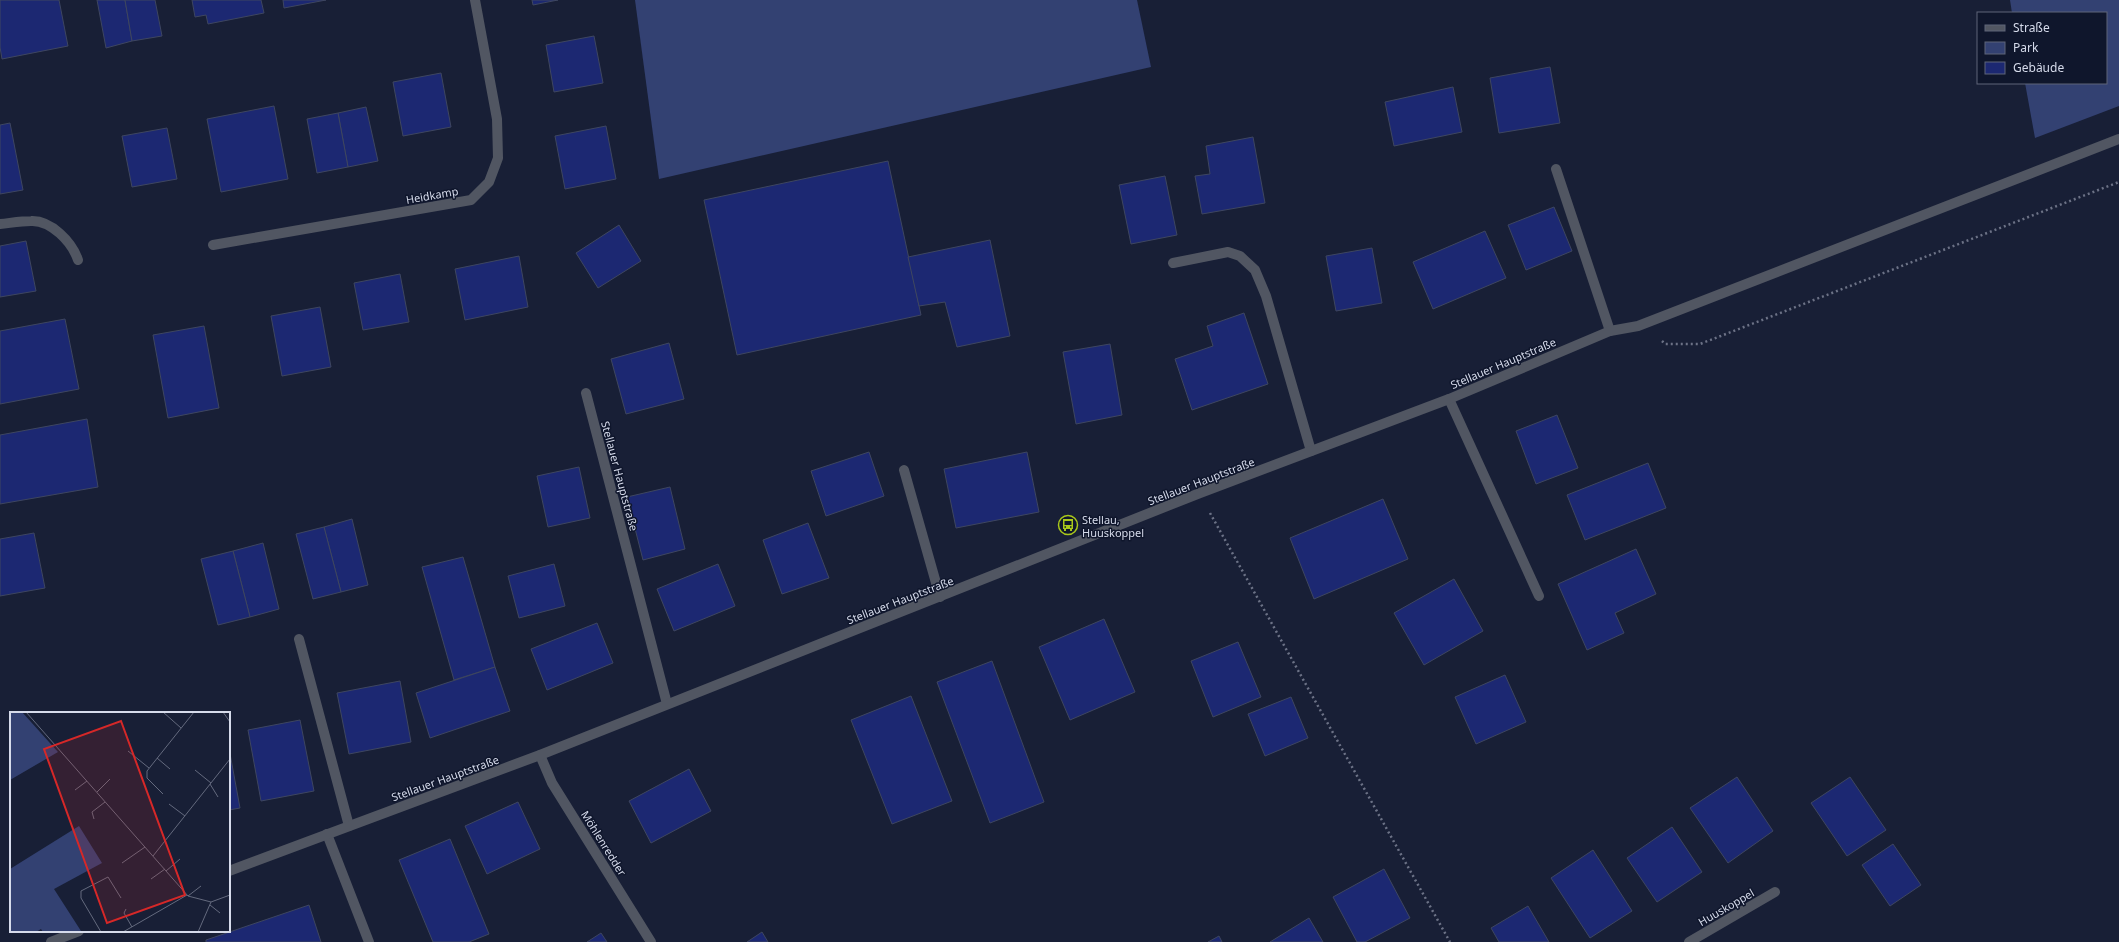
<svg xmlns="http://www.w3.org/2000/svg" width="2119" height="942" font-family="'Noto Sans',sans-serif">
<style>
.green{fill:#334172}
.building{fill:#1c2872;stroke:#3e4660}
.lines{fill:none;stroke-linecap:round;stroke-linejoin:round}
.path{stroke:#6c7286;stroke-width:2.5;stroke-dasharray:2 3;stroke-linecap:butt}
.minor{stroke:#515662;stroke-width:10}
.labels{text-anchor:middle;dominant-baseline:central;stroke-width:3;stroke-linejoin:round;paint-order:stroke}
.street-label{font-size:11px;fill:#d6dbeb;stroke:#0f162c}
.poi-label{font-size:11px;fill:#d6dbeb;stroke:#0f162c;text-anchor:start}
.inset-road{fill:none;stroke:#646a7e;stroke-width:1}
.view{fill:#d62828;fill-opacity:0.15;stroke:#d62828;stroke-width:2}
.inset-edge{fill:none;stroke:#d6dbeb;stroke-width:2}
</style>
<rect width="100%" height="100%" fill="#181f36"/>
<!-- green -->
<g class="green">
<polygon points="635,0 1137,0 1151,67 659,179"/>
<polygon points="2010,0 2119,0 2119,106 2035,138 2025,83 2106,83 2106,13 2012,13"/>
</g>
<!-- building -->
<g class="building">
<polygon points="0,0 59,0 68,46 2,59 0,47"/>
<polygon points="97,0 125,0 132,41 106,48"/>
<polygon points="125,0 155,0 162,36 132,41"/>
<polygon points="192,0 261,0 264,13 208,24 206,15 195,17"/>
<polygon points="283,0 326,0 284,8"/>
<polygon points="532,0 558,0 533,5"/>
<polygon points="594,36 603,83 554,92 546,45"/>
<polygon points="1550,67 1560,123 1499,133 1490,78"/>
<polygon points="441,73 451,127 403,136 393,82"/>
<polygon points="1453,87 1462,132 1394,146 1385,102"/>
<polygon points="274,106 288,179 221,192 207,119"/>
<polygon points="366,107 378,161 348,167 338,113"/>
<polygon points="338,113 348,167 317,173 307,119"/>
<polygon points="10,123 23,190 0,194 0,125"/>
<polygon points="606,126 616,179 565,189 555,136"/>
<polygon points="167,128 177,179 132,187 122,136"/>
<polygon points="1253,137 1265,203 1202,214 1195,176 1210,174 1206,146"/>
<polygon points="888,161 921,315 737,355 704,200"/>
<polygon points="1165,176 1177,235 1131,244 1119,185"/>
<polygon points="1554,207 1572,251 1526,270 1508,225"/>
<polygon points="619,225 641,261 598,288 576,253"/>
<polygon points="1485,231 1506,278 1433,309 1413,262"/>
<polygon points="990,240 1010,336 957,347 945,302 919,306 908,257"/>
<polygon points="26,241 36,291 0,297 0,246"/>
<polygon points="1372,248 1382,303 1336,311 1326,256"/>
<polygon points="519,256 528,307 465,320 455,269"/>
<polygon points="400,274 409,322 363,330 354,283"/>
<polygon points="320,307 331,367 282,376 271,316"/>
<polygon points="1244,313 1268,384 1192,410 1175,359 1213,346 1207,326"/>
<polygon points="65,319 79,389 0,404 0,331"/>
<polygon points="204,326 219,408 168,418 153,335"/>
<polygon points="669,343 684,399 626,414 611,359"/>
<polygon points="1110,344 1122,415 1076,424 1063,352"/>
<polygon points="1557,415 1578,468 1536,484 1516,431"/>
<polygon points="87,419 98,487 0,504 0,435"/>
<polygon points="869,452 884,496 826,516 811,471"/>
<polygon points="1027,452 1039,512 956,528 944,469"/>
<polygon points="1648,463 1666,508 1585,540 1567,495"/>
<polygon points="579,467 590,518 548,527 537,476"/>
<polygon points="670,487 685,549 643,560 627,497"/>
<polygon points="1383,499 1408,559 1314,599 1290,538"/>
<polygon points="352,519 368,585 341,592 324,527"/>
<polygon points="808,523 829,578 782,594 763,540"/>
<polygon points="324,527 341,592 313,599 296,534"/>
<polygon points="34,533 45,588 0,596 0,539"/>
<polygon points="263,543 279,609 250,617 233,551"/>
<polygon points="1636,549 1656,594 1615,613 1624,633 1587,650 1558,584"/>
<polygon points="233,551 250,617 218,625 201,559"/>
<polygon points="463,557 495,667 454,680 422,567"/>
<polygon points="554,564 565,606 519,618 508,576"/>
<polygon points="718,564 735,606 674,631 657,589"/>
<polygon points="1454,579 1483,631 1424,665 1394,613"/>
<polygon points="1104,619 1135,692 1070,720 1039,647"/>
<polygon points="597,623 613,663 547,690 531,649"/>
<polygon points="1238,642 1261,697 1213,717 1191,661"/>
<polygon points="992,661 1044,802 990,823 937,682"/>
<polygon points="495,667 510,711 430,738 416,693"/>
<polygon points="1505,675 1526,722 1476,744 1455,697"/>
<polygon points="400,681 411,742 349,754 337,693"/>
<polygon points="911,696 952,801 892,824 851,720"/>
<polygon points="1291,697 1308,738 1265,756 1248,714"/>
<polygon points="300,720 314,791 261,801 248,730"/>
<polygon points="229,748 240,808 229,810"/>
<polygon points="689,769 711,811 651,843 629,801"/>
<polygon points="1737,777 1773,831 1728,863 1690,808"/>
<polygon points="1850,777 1886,830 1847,856 1811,803"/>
<polygon points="518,802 540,849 487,874 465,826"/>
<polygon points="1672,827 1702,872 1657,902 1627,858"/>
<polygon points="450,839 489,934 469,942 433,942 399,860"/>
<polygon points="1893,844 1921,885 1890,906 1862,865"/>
<polygon points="1593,850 1632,911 1590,938 1551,878"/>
<polygon points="1384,869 1410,918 1365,942 1357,942 1333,897"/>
<polygon points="309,905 321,942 206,942 206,940"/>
<polygon points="1528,906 1549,942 1499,942 1491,928"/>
<polygon points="1309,918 1323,942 1270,942"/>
<polygon points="762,932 768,942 747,942"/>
<polygon points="601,933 607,942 587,942"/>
<polygon points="1219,936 1222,942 1208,942"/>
</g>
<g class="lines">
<!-- path -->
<g class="path">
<polyline points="1662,341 1665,344 1700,344 2119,182"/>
<polyline points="1210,513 1450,942"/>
</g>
<!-- minor -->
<g class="minor">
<polyline points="1556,169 1610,331"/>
<path d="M0,224C10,223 21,221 31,221C51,220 72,242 78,260"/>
<polyline points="213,245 471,200 489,182 498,158 497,119 475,0"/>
<polyline points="1173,263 1228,252 1240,256 1255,270 1266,296 1311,451"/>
<polyline points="586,393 667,704"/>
<polyline points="1449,399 1539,596"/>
<polyline points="904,470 940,597"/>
<polyline points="299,639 349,826"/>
<polyline points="540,755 552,783 651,942"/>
<polyline points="327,834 369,942"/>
<polyline points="229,871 540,755 1200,493 1449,399 1610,331 1638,326 2119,139"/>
<polyline points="51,942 79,931"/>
<polyline points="1689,942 1775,892"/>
</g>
</g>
<!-- icons -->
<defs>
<g id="bus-ring" transform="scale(1)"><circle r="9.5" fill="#0f162c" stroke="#a9c71b" stroke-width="1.5"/><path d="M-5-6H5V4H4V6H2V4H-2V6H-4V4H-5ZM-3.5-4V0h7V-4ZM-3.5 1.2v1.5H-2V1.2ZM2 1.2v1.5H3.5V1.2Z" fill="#a9c71b"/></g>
</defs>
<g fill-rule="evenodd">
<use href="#bus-ring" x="1068" y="525"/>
</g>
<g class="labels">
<!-- street labels -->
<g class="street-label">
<text transform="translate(432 195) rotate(-10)">Heidkamp</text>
<text transform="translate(1503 363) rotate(-23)">Stellauer Hauptstraße</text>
<text transform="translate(620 476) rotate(75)">Stellauer Hauptstraße</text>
<text transform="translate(1201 481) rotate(-21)">Stellauer Hauptstraße</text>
<text transform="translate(900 600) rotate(-21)">Stellauer Hauptstraße</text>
<text transform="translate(445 778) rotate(-20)">Stellauer Hauptstraße</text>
<text transform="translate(604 843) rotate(58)">Möhlenredder</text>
<text transform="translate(1726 907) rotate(-30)">Huuskoppel</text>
</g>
<!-- poi labels -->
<g class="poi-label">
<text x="1082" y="519">Stellau,<tspan x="1082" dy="13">Huuskoppel</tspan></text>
</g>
</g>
<!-- overview -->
<g transform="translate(10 712)">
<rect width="220" height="220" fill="#181f36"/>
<path d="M0,0H12L48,40L0,68ZM69,114L92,151L44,177L71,219L33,220L31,217L26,220H0V157Z" fill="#334172"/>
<path class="inset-road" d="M16,0L178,184L201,190L220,183M153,0L171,16M213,0L220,10M118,39L139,56M147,46L160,57M185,58L201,71M200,72L208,85M65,78L77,69M87,80L100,67M153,82L137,66V59L184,0M159,92L175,104M84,107L82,100L95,90M143,144L220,47M112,151L135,135M156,159L170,147M141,167L155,157M178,184L191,174M200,193L210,201M116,197L114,201L122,215M91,220L71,186V179L98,165L111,186M113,220L177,183M188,220L201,190"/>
<path class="view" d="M111,9L175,183L97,211L34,37Z"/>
<rect width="220" height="220" class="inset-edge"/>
</g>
<!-- legend -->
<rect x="1977" y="12" width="130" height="72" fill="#0f162c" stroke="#5f6578"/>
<rect x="1985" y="25" width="20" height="6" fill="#515662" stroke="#5f6578"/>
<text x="2013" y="32" font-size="12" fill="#d6dbeb">Straße</text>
<rect x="1985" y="42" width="20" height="12" fill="#334172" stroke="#5f6578"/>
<text x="2013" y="52" font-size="12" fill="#d6dbeb">Park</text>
<rect x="1985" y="62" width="20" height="12" fill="#1c2872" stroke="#5f6578"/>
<text x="2013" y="72" font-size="12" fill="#d6dbeb">Gebäude</text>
</svg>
